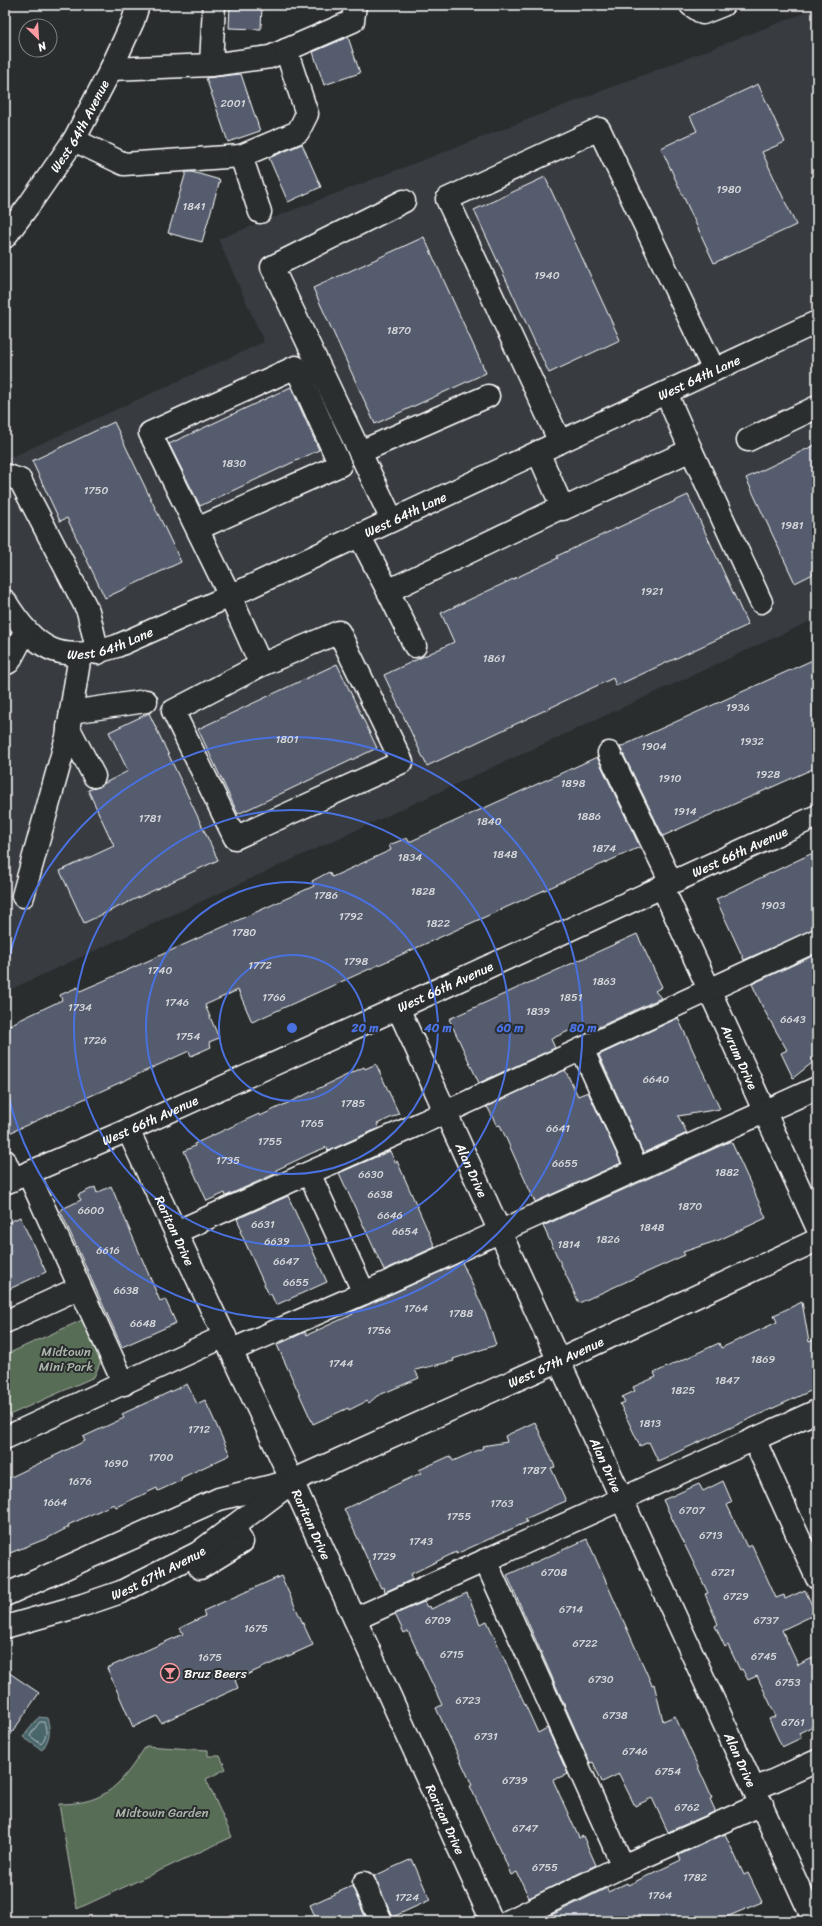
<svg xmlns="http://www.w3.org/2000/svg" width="822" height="1926" font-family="Sriracha,sans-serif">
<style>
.built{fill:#373b41}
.green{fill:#596d57;stroke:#acb6ab}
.water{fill:#48666b;stroke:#91a3a6}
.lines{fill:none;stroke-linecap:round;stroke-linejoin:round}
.shore{stroke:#b6c2c4;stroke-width:1}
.building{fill:#545c6d;stroke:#fff}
.minor-casing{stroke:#fff;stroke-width:25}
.minor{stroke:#2a2d2e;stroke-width:22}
.ring{fill:none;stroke:#4a71e0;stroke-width:2}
.labels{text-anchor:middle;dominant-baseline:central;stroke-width:4;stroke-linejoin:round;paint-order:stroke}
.number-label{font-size:11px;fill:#d4d6da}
.street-label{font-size:13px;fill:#fff;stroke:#2a2d2e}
.park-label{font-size:13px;fill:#acb6ab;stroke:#2a2d2e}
.poi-label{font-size:13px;fill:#fff;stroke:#2a2d2e;text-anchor:start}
.centre{fill:#4a71e0;stroke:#2a2d2e;stroke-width:2}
.ring-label{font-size:12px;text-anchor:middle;font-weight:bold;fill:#4a71e0;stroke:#2a2d2e;stroke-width:4;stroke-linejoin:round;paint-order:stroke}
</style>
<rect width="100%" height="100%" fill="#2a2d2e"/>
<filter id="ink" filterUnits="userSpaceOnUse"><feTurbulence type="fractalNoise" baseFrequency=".025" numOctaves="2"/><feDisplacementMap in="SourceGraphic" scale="8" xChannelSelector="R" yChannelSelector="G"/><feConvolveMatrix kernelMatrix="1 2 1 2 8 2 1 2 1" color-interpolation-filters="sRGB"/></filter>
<g filter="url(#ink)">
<!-- built -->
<polygon class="built" points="817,8 817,618 5,992 5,460 264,342 218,239"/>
<!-- green -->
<g class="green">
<polygon points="82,1320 101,1361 94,1377 5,1417 5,1355"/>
<path d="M146,1746L208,1750V1756H220L226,1769L206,1779L232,1837L77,1909L59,1804C108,1804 121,1783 146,1746Z"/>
</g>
<!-- water -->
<path class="water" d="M39,1717L47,1718C51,1731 50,1739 42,1750L23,1737Z"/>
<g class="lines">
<!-- shore -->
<path class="shore" d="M40,1722H44C47,1730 47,1738 41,1744L30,1736Z"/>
</g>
<!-- building -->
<g class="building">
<polygon points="230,5 262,5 261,29 229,28"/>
<polygon points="348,37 360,73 324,85 313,52"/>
<polygon points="241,74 260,131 228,142 206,78"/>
<polygon points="758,84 785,142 762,152 796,225 714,263 661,148 697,131 690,116"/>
<polygon points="302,144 321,187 288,202 269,158"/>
<polygon points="186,172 192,172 220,180 202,242 168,233"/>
<polygon points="545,177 620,340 549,373 474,210"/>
<polygon points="424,237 486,373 375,424 313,288"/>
<polygon points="291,387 319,450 200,506 169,444"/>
<polygon points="114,422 181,562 105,598 67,518 60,521 32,461"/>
<polygon points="817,444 817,572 795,583 746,478"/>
<polygon points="688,495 748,625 616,686 613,678 427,766 384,675 454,642 441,613 558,558 557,556"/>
<polygon points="817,658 817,767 663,836 620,747"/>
<polygon points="337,664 377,748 238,814 198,729"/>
<polygon points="149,713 218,860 84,923 60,871 114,846 88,790 99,787 105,783 128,771 109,732"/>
<polygon points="597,757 640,847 252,1022 238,990 205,1005 219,1038 209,1042 211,1047 191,1056 189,1051 5,1135 5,1027 62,1000 60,995 78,987 80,991 101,982 314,886 312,881 329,872 332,877 391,850 389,845 407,838 409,842"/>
<polygon points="817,851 817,928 744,960 716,899"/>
<polygon points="637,934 662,987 655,991 661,998 588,1032 584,1024 551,1039 555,1048 479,1083 449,1019"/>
<polygon points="817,954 817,1059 793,1078 781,1053 787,1050 764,1010 752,984"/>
<polygon points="678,1018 720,1109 678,1116 687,1133 643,1153 599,1055"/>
<polygon points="376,1064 399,1114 377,1124 379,1128 328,1151 327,1147 312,1153 276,1170 277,1173 226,1196 225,1193 207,1201 184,1151 195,1146 194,1144 259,1114 260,1116 364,1067 365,1069"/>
<polygon points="565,1070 578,1096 588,1092 621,1163 535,1202 500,1125 497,1126 488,1108 486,1107"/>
<polygon points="731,1141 766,1218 719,1240 683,1252 685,1255 579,1303 543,1226"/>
<polygon points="390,1151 395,1162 397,1161 435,1247 384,1270 339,1173"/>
<polygon points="111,1186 160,1301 165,1299 176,1323 122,1347 60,1210 81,1200 78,1195 95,1187 97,1193"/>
<polygon points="288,1196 327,1282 276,1305 271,1294 269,1295 240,1231 242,1230 237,1219"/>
<polygon points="20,1217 46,1272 5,1291 5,1224"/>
<polygon points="462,1262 487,1317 496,1345 453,1359 454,1361 415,1370 419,1378 377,1396 369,1403 367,1401 349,1410 348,1408 313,1424 277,1345 305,1332 307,1335 353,1314 352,1312"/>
<polygon points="802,1302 809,1342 817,1339 817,1388 658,1461 649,1442 640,1446 620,1404 625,1402 622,1397 635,1391 633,1387 656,1377 654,1373 719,1343 721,1348 777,1322 774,1315"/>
<polygon points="187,1384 197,1404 205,1400 230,1455 181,1478 182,1480 158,1491 157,1488 116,1507 114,1504 68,1525 69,1527 48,1538 5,1555 5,1480 85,1441 83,1437 124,1418 122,1414"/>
<polygon points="535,1422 555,1467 551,1468 566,1501 525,1519 527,1522 456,1554 456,1552 411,1574 413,1579 385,1592 384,1587 381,1588 344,1509 421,1473 419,1470 450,1456 453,1461 483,1448 482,1446 507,1442 505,1436"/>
<polygon points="723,1481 732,1502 727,1505 747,1547 752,1545 776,1598 784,1595 785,1599 805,1590 816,1614 782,1630 798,1665 817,1656 817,1724 799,1733 801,1738 782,1747 769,1719 776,1716 757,1676 748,1680 742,1669 740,1670 728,1645 725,1647 715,1626 718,1624 705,1594 708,1593 663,1500 699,1484 703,1491"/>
<polygon points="587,1539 652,1685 654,1684 663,1721 675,1716 712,1798 710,1799 715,1810 714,1812 668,1832 652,1798 635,1806 619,1774 602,1782 593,1762 590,1763 507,1575"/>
<polygon points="281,1576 313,1645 235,1680 238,1688 161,1723 157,1716 133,1727 107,1668 183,1634 180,1628 205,1616 203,1611"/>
<polygon points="467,1593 480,1624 487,1621 538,1733 547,1728 568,1774 553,1780 579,1838 583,1836 596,1865 529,1898 517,1872 511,1875 502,1853 501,1853 470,1786 472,1785 436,1708 442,1705 408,1631 404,1633 395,1614 424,1602 427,1607 430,1606 431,1609"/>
<polygon points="5,1670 39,1693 5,1743"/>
<polygon points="725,1834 744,1875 748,1873 762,1902 717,1921 539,1921 607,1888 608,1892 627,1883 628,1885 681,1860 679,1855"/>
<polygon points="412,1859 430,1900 393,1917 374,1876"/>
<polygon points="352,1886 367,1921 317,1921 310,1905"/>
</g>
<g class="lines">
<!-- minor casing -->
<g class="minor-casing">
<g id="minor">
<polyline points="691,5 703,13 723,5"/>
<polyline points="211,65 214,5"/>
<polyline points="111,69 211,65 270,57 353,21 355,5"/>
<polyline points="74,140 124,164 241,156"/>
<polyline points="260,212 241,156 298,132 307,114 286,50"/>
<path id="s1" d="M5,237L29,205L74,140L111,69L133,21L138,5"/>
<polyline points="666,393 691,450"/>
<polyline points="748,440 817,407"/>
<polyline points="560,442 447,199 599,129 714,370"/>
<polyline points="360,452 488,396"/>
<polyline points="538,452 563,509 691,450 761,602"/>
<polyline points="5,475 20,480 88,611 98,653"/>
<polyline points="392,520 272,267 404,201"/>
<polyline points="197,529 340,465 296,367 150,433 230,596 261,665"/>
<polyline points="359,535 388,591"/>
<path id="s2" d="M5,601C35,650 60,665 117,646L230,596L817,322"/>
<polygon points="339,632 402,762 235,838 173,711 261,665"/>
<polyline points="415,646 388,591 562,507"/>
<polyline points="5,664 9,662 26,630"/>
<polyline points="71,712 146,701"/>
<polyline points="68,727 94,776"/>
<polyline points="609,753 671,882"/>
<path id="s3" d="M662,886L817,1227"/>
<polyline points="23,896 67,737 80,655"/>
<path id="s4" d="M398,1008L814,1921"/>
<polyline points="582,1049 637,1169"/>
<path id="s5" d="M128,1130L292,1481L492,1921"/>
<polyline points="5,1161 13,1179"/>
<polyline points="28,1173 124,1384"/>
<polyline points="309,1173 364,1293"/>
<path id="s6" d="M5,1183L128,1130L398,1008L817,816"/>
<polyline points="176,1232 446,1112 817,940"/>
<polyline points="5,1322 79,1288"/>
<polyline points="232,1350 364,1293 817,1088"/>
<polyline points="5,1438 225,1336"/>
<polyline points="754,1439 817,1578"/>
<polyline points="485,1560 623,1866"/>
<polyline points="200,1568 242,1542 234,1526"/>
<path id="s7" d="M5,1595L219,1499L292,1481L558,1361L817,1240"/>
<polyline points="355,1619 817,1411"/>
<path id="s8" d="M5,1627L83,1605L121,1592L198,1553L287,1486"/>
<polyline points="755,1789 817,1761"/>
<polyline points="364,1883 381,1921"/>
<polyline points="509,1921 623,1866 762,1804"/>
</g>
</g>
<!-- minor -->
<use href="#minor" class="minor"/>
</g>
</g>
<!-- distance rings -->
<g class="ring">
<circle cx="292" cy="1028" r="73"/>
<circle cx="292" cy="1028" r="146"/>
<circle cx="292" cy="1028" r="218"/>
<path d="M5 977A291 291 0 1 1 5 1079"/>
</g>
<!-- icons -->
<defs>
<g id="bar-ring" transform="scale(1)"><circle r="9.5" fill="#2a2d2e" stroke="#ff9aa2" stroke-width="1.5"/><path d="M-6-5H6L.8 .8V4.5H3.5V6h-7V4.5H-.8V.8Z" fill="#ff9aa2"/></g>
</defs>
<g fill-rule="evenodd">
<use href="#bar-ring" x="170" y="1673"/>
</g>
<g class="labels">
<!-- number labels -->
<g class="number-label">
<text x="233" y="103">2001</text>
<text x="729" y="189">1980</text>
<text x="194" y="206">1841</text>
<text x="547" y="275">1940</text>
<text x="399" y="330">1870</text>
<text x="234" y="463">1830</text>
<text x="96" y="490">1750</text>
<text x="792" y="525">1981</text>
<text x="652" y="591">1921</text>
<text x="494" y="658">1861</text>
<text x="738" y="707">1936</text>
<text x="287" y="739">1801</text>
<text x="752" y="741">1932</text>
<text x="654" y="746">1904</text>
<text x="768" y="774">1928</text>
<text x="670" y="778">1910</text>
<text x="573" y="783">1898</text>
<text x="685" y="811">1914</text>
<text x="589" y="816">1886</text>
<text x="150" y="818">1781</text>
<text x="489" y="821">1840</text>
<text x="604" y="848">1874</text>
<text x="505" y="854">1848</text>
<text x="410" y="857">1834</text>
<text x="423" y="891">1828</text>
<text x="326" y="895">1786</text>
<text x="773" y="905">1903</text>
<text x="351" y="916">1792</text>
<text x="438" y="923">1822</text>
<text x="244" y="932">1780</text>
<text x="356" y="961">1798</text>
<text x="260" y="965">1772</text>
<text x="160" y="970">1740</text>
<text x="604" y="981">1863</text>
<text x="274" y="997">1766</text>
<text x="571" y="997">1851</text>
<text x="177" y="1002">1746</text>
<text x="80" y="1007">1734</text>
<text x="538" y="1011">1839</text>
<text x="793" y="1019">6643</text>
<text x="188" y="1036">1754</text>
<text x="95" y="1040">1726</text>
<text x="656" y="1079">6640</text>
<text x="353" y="1103">1785</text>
<text x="312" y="1123">1765</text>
<text x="558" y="1128">6641</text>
<text x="270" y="1141">1755</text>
<text x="228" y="1160">1735</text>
<text x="565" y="1163">6655</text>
<text x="727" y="1172">1882</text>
<text x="371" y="1174">6630</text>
<text x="380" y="1194">6638</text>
<text x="690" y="1206">1870</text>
<text x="91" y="1210">6600</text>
<text x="390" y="1215">6646</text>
<text x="263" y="1224">6631</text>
<text x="652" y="1227">1848</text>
<text x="405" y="1231">6654</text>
<text x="608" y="1239">1826</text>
<text x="277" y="1241">6639</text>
<text x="569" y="1244">1814</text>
<text x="108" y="1250">6616</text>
<text x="286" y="1261">6647</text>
<text x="296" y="1282">6655</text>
<text x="126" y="1290">6638</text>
<text x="416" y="1308">1764</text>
<text x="461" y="1313">1788</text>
<text x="143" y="1323">6648</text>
<text x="379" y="1330">1756</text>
<text x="763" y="1359">1869</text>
<text x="341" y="1363">1744</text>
<text x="727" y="1380">1847</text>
<text x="683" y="1390">1825</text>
<text x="650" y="1423">1813</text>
<text x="199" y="1429">1712</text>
<text x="161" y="1457">1700</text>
<text x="116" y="1463">1690</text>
<text x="534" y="1470">1787</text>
<text x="80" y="1481">1676</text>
<text x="55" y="1502">1664</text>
<text x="502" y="1503">1763</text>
<text x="692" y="1510">6707</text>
<text x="459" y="1516">1755</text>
<text x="711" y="1535">6713</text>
<text x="421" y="1541">1743</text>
<text x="384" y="1556">1729</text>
<text x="554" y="1572">6708</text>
<text x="723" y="1572">6721</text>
<text x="736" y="1596">6729</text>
<text x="571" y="1609">6714</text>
<text x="438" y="1620">6709</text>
<text x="766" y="1620">6737</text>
<text x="256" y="1628">1675</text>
<text x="585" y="1643">6722</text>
<text x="452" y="1654">6715</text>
<text x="764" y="1656">6745</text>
<text x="210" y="1657">1675</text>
<text x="601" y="1679">6730</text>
<text x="788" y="1682">6753</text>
<text x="468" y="1700">6723</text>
<text x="615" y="1715">6738</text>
<text x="793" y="1722">6761</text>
<text x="486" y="1736">6731</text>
<text x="635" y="1751">6746</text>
<text x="668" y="1771">6754</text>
<text x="515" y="1780">6739</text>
<text x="687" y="1807">6762</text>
<text x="525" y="1828">6747</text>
<text x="545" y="1867">6755</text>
<text x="695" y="1877">1782</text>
<text x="660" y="1895">1764</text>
<text x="407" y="1897">1724</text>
</g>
<!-- street labels -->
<g class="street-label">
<text stroke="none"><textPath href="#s1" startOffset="134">West 64th Avenue</textPath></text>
<text stroke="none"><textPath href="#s2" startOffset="776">West 64th Lane</textPath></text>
<text stroke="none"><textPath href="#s2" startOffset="452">West 64th Lane</textPath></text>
<text stroke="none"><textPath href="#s2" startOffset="129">West 64th Lane</textPath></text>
<text stroke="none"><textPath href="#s6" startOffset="806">West 66th Avenue</textPath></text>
<text stroke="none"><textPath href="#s6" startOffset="482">West 66th Avenue</textPath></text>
<text stroke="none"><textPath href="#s3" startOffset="188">Avrum Drive</textPath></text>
<text stroke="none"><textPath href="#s6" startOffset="158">West 66th Avenue</textPath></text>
<text stroke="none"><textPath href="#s4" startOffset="178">Alan Drive</textPath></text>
<text stroke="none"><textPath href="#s5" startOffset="111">Raritan Drive</textPath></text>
<text stroke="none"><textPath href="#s7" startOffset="599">West 67th Avenue</textPath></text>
<text stroke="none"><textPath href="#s4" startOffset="502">Alan Drive</textPath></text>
<text stroke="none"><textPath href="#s5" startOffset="435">Raritan Drive</textPath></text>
<text stroke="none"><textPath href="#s8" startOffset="163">West 67th Avenue</textPath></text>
<text stroke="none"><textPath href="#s4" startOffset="826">Alan Drive</textPath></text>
<text stroke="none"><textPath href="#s5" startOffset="759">Raritan Drive</textPath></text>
</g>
<!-- park labels -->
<g class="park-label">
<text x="66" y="1351">Midtown<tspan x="66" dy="15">Mini Park</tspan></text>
<text x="162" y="1812">Midtown Garden</text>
</g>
<!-- poi labels -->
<g class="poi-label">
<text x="184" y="1673">Bruz Beers</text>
</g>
</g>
<circle cx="292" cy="1028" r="6" class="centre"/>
<g class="ring-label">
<text x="365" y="1032">20 m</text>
<text x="438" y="1032">40 m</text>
<text x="510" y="1032">60 m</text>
<text x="583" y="1032">80 m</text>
</g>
<!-- margin -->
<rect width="822" height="1926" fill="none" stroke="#2a2d2e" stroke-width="20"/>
<rect x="10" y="10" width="802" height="1906" fill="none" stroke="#fff" stroke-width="1.5" filter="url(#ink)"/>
<!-- north arrow -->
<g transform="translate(38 38) rotate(155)"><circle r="19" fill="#2a2d2e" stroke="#7f8182"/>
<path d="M0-3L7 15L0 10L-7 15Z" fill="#ff9aa2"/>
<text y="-6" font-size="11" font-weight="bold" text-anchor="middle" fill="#ffffff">N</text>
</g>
</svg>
